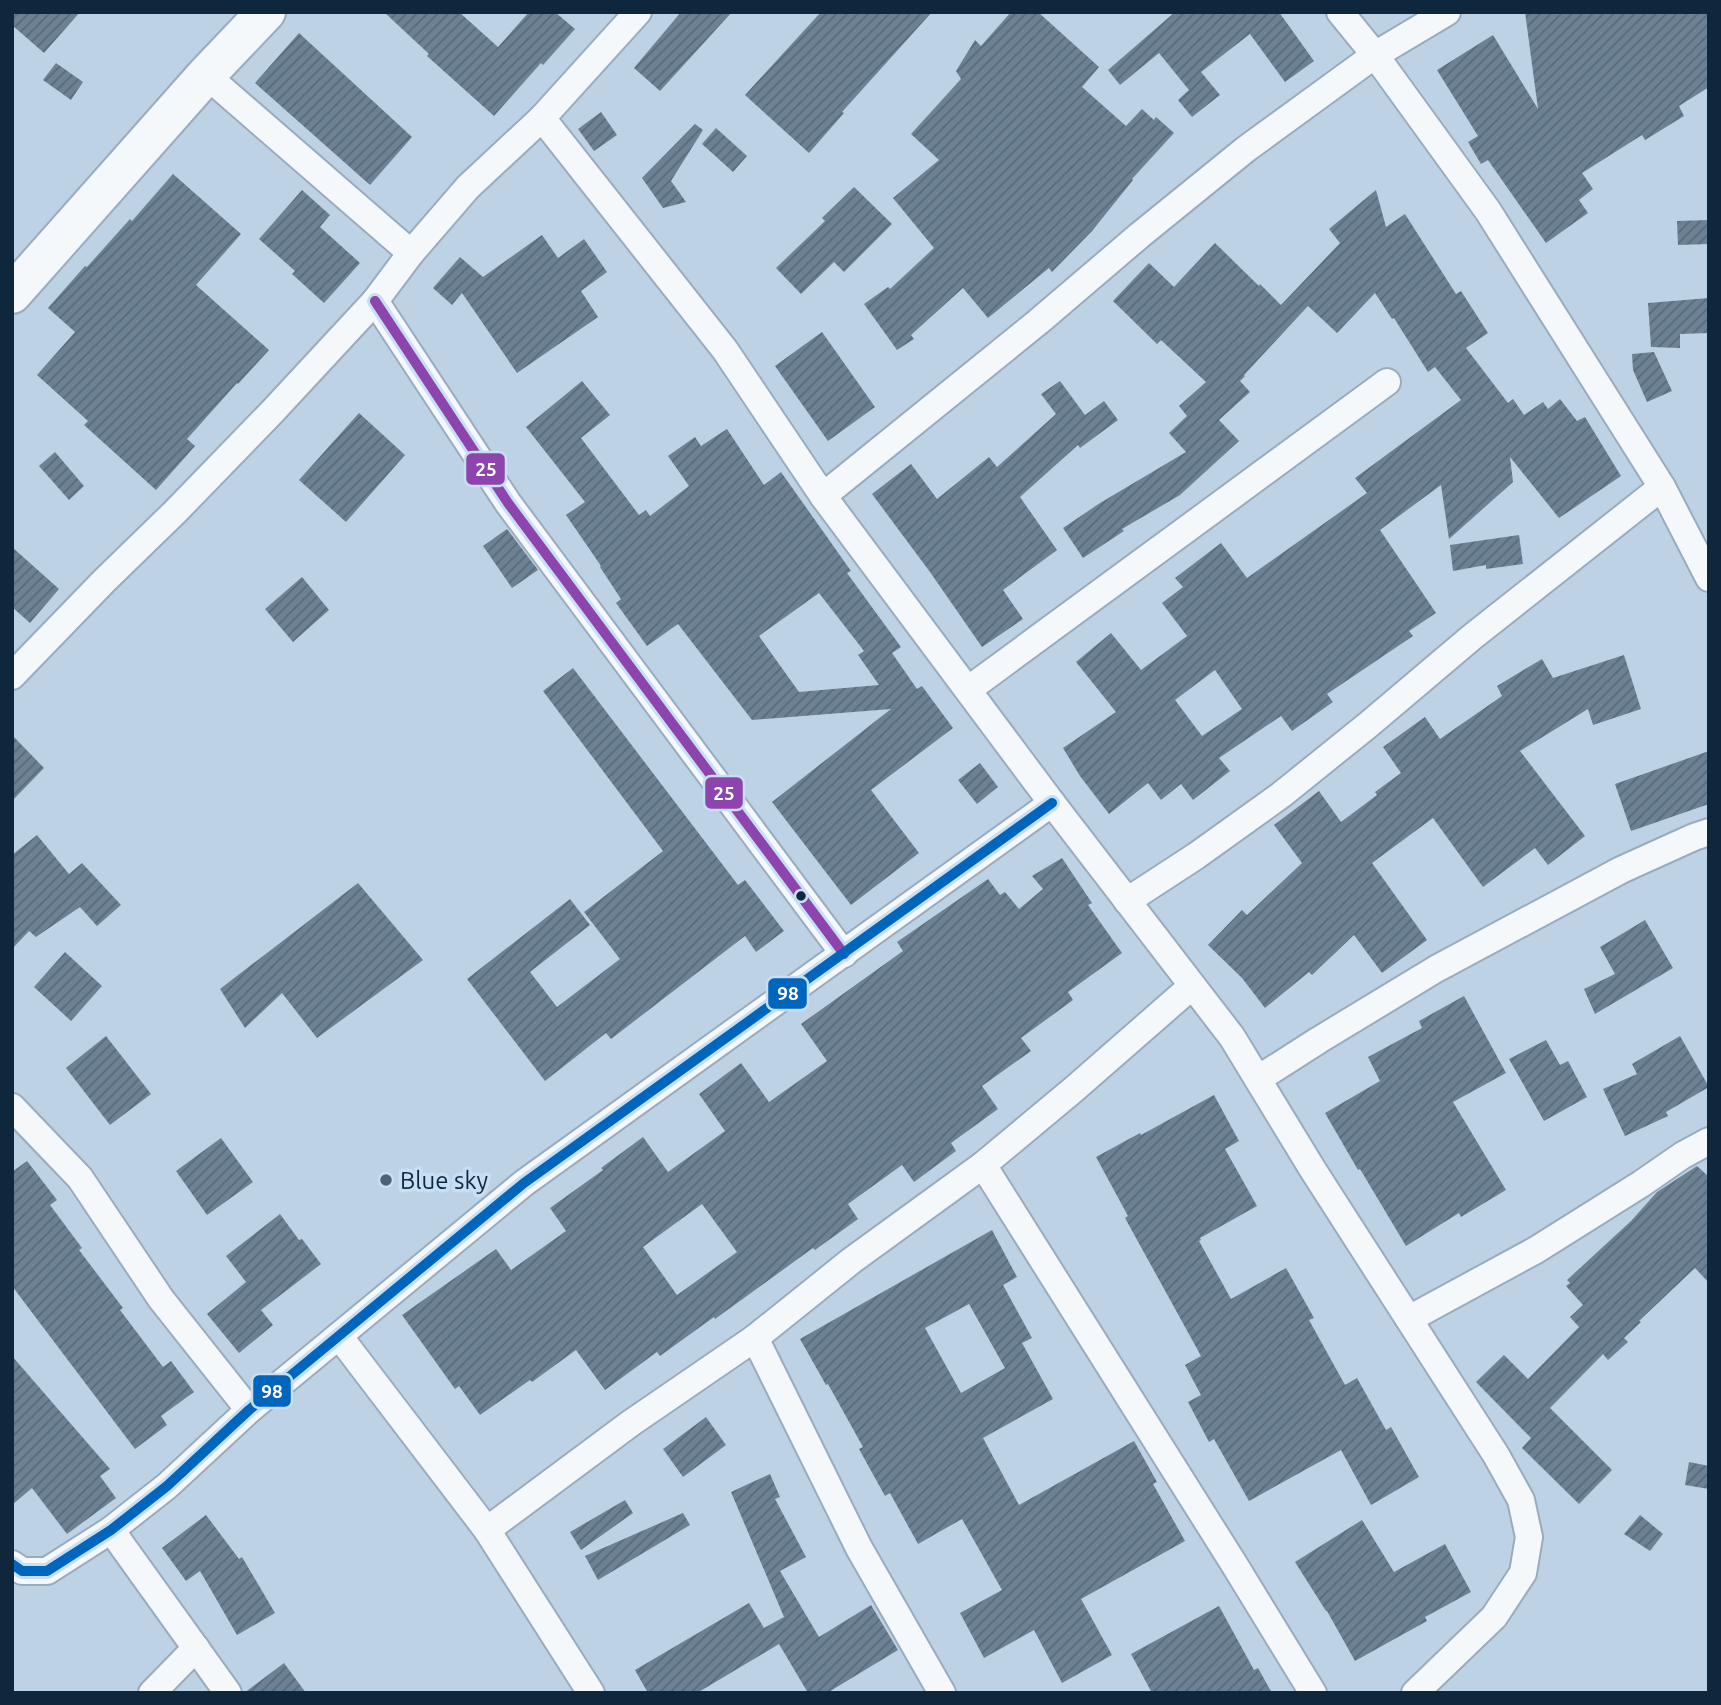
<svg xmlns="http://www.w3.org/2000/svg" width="1721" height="1705" font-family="Ubuntu,sans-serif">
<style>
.building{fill:url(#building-hatch);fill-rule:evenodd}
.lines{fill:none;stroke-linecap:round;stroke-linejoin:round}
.street-casing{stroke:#98acbe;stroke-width:30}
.secondary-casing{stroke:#98acbe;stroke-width:42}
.street{stroke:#f5f8fb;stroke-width:26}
.secondary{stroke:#f5f8fb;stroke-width:38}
.bus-1-casing{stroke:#c6dff5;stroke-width:16}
.bus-2-casing{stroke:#c6dff5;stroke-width:16}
.bus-1{stroke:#8e44ad;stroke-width:10}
.bus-2{stroke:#0065bd;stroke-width:10}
.bus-dot{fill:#0e273c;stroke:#c6dff5;stroke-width:2.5}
.poi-dot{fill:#4c6377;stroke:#c6dff5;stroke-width:2.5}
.labels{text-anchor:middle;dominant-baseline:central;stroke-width:7;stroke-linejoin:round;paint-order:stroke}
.poi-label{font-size:24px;fill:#0e273c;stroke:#c6dff5;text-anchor:start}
.line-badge{stroke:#c6dff5;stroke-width:2.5}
.badge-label{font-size:19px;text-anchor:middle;font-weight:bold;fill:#fff}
</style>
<defs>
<pattern id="building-hatch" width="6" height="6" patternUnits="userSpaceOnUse" patternTransform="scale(1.75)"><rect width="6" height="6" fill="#6c8294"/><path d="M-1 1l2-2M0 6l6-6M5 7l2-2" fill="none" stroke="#576a7a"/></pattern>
</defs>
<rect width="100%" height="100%" fill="#bed2e5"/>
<!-- building -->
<g class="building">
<polygon points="12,12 80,12 44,53 12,25"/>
<polygon points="384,12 459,12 498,47 529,12 555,12 575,29 543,65 541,63 494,116 427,56 429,54"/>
<polygon points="681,12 732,12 660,91 634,68"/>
<polygon points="821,12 932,12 842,112 844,113 809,153 745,95"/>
<polygon points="1011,12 1038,12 1099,67 1082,87 1126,126 1142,109 1154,120 1156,117 1174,133 1132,179 1133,180 1092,231 1052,272 1049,268 988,318 963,288 911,335 914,339 897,350 864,304 888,287 890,289 934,248 893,198 939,160 911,134 961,79 956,71 975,40 981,46"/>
<polygon points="1175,12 1279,12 1314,61 1285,82 1250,34 1201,72 1220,95 1192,117 1178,100 1189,90 1159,53 1120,85 1108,70"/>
<polygon points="1525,12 1709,12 1709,87 1679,106 1684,116 1645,140 1642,135 1582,173 1593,189 1579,200 1588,213 1546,243 1488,160 1481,164 1468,142 1478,136 1437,70 1493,35 1538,109"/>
<polygon points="299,33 412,137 370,185 255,83"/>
<polygon points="56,63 83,82 71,100 43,80"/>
<polygon points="601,112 617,135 594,151 578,129"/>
<polygon points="695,124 703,130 671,181 686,202 663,208 642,178"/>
<polygon points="716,128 747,156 733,172 702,144"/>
<polygon points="173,174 241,234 196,285 269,350 238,384 237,383 187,439 195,446 156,490 84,425 88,421 37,375 75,332 48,308 85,266 87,267 130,219 132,221"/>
<polygon points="854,187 892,224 844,272 834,262 801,294 776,268 825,221 822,218"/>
<polygon points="302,190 330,215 320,227 360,263 324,303 292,274 295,271 259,239"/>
<path d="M1376,190L1386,227L1405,214L1456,294L1461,291L1488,333L1466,348L1508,403L1513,399L1524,415L1543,402L1548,409L1560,399L1577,421L1585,417L1621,476L1559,518L1510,457L1513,482L1449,539L1441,485L1380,530L1436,613L1409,631L1413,636L1327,694L1333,702L1292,731L1281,716L1219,758L1230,771L1193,800L1181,784L1161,800L1148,783L1109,814L1080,776L1063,748L1116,712L1076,662L1111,633L1141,670L1187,636L1162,603L1183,587L1175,578L1221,543L1247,578L1367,493L1355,478L1461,400L1435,367L1428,372L1394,318L1392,319L1375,293L1337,333L1308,306L1244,375L1245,376L1240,381L1250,392L1219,420L1239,441L1180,495L1122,529L1124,531L1083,558L1063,528L1100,503L1186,452L1169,433L1187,416L1179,406L1206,382L1161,340L1157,344L1113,301L1149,263L1174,287L1215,243L1259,286L1260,284L1281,305L1340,243L1329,229ZM1215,670L1242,709L1202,736L1175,700Z"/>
<polygon points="1709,220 1709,244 1678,245 1677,221"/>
<polygon points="542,235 558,258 584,239 607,272 581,291 598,317 517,373 462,293 452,305 433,288 460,257 483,277"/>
<polygon points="1709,298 1709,333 1680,334 1680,348 1651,347 1648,303"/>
<polygon points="822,332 875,407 828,441 775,366"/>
<polygon points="1654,352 1672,391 1647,402 1633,370 1632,354"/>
<path d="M582,381L610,415L581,438L639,515L646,510L650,516L689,486L668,456L695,437L701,446L727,429L764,485L781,472L851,571L847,573L901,647L892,653L917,689L922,686L953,728L871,790L919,853L851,905L772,802L891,709L752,720L678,624L647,646L616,603L621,599L600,567L601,566L566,515L585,502L526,427ZM819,593L864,651L858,655L879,685L799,692L759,636Z"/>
<polygon points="1060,381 1085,415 1104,401 1118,420 1080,448 1078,445 1020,497 1057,550 1003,590 1023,619 982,647 930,572 872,494 911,464 937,499 989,457 997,467 1056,414 1041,394"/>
<polygon points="359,413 405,455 346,522 299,480"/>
<polygon points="55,452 84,486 69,500 39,466"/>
<polygon points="507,529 538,570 512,588 483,546"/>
<polygon points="1519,535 1523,564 1486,569 1486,565 1453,571 1450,545"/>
<polygon points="12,547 59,589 30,623 12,607"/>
<polygon points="302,577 329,610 293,642 265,609"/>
<polygon points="1624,655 1641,709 1593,725 1588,709 1520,751 1585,836 1548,865 1535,848 1483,887 1433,818 1372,863 1427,940 1382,973 1354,935 1312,975 1309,972 1265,1008 1242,978 1208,945 1242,910 1247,915 1302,863 1274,825 1319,791 1341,822 1377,795 1375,792 1401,773 1383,747 1425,717 1440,739 1502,696 1497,686 1542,659 1553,678"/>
<polygon points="573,668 738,885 745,880 784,931 756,952 745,936 611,1039 606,1033 545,1081 467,979 570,899 590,925 530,972 557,1007 620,959 584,912 663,851 543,691"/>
<polygon points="12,735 44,768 12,801"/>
<polygon points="1709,751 1709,804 1631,831 1615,784"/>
<polygon points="980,763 998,787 977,804 958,780"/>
<polygon points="37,835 69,874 82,863 121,905 97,926 80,907 36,937 29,931 12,949 12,855"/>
<path d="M1062,858L1092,903L1088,905L1122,953L1068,992L1073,1000L1021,1038L1031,1051L982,1086L998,1109L951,1143L956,1151L914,1182L902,1165L848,1204L858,1219L815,1250L813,1248L715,1319L714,1317L660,1356L657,1352L605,1390L576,1350L532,1382L530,1380L480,1415L459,1386L455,1389L402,1315L496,1249L511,1270L566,1231L550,1208L603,1170L601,1168L643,1137L668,1172L725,1131L699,1094L741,1063L769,1102L827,1061L801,1024L903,951L897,942L988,879L1000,895L1005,892L1019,909L1043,889L1032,876ZM702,1204L737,1252L677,1295L643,1247Z"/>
<polygon points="358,883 423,960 317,1038 282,993 245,1028 220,989"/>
<polygon points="1645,920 1673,968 1595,1014 1584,989 1615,974 1600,947"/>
<polygon points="65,952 102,986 71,1021 34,987"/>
<polygon points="1464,996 1506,1073 1453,1102 1506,1190 1461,1217 1459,1213 1406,1246 1360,1169 1358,1170 1325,1113 1380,1081 1368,1057 1422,1028 1419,1021"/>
<polygon points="106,1036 151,1094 110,1125 66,1068"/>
<polygon points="1680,1036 1709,1087 1666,1112 1668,1116 1625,1136 1603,1089 1637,1074 1632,1064"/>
<polygon points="1546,1040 1560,1065 1568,1061 1587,1097 1544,1121 1509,1059"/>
<polygon points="1214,1095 1239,1141 1225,1149 1257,1206 1200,1238 1201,1240 1199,1241 1231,1299 1286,1268 1314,1318 1309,1320 1345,1385 1357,1378 1386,1430 1391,1427 1419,1477 1371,1505 1341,1450 1249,1501 1214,1439 1209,1442 1188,1402 1201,1395 1185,1365 1201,1356 1125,1218 1128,1216 1096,1157 1140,1133 1141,1135"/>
<polygon points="221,1138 253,1182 207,1215 176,1171"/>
<polygon points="27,1161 57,1200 50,1205 82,1248 79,1250 123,1308 120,1310 163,1367 171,1361 194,1392 161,1416 167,1425 135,1449 12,1286 12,1172"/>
<polygon points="1697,1166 1709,1177 1709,1283 1695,1268 1639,1321 1641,1322 1624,1338 1628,1342 1608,1360 1603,1354 1550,1408 1612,1470 1579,1504 1522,1448 1531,1438 1476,1382 1504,1355 1528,1379 1579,1327 1570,1317 1583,1305 1566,1286 1570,1283 1567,1280 1631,1221 1657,1192"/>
<polygon points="280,1214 299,1240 302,1239 321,1264 261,1310 273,1325 239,1353 207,1314 246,1282 226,1256"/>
<path d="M992,1230L1017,1277L1003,1285L1032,1338L1022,1343L1053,1399L983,1438L1019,1505L1134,1441L1157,1482L1153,1484L1185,1541L1081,1599L1112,1655L1062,1683L1034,1630L984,1658L960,1613L1002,1590L962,1519L918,1544L890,1493L885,1496L859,1449L863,1447L828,1384L826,1385L800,1339ZM969,1304L1005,1368L961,1393L925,1328Z"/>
<polygon points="12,1356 110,1469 100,1476 116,1498 67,1534 32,1488 12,1505"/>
<polygon points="706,1417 726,1445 683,1477 663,1449"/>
<polygon points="1689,1462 1709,1466 1709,1489 1685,1485"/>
<polygon points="770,1474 780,1497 775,1499 806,1557 780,1571 819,1637 871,1605 898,1650 827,1693 808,1693 779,1644 697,1693 648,1693 635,1670 749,1603 764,1628 784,1617 731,1492"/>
<polygon points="625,1500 633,1513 581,1550 570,1532"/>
<polygon points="683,1513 690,1525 598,1580 585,1556"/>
<polygon points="206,1515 239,1559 242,1557 275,1613 237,1635 200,1571 186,1581 162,1548"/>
<polygon points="1640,1515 1663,1534 1650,1551 1624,1534"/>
<polygon points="1362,1520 1394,1572 1445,1544 1471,1592 1425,1617 1427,1621 1355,1661 1327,1611 1326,1611 1295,1562"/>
<polygon points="1219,1606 1254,1670 1258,1668 1272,1693 1152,1693 1131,1654"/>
<polygon points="284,1663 306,1693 244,1693"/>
</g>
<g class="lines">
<!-- street casing -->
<g class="street-casing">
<g id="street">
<polyline points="1340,12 1375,55 1488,211 1662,487 1709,578"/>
<polyline points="206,75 411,253 468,187 542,118 725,350 823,496 1052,803 1232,1037 1313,1170 1496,1455 1521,1500 1529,1537 1523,1573 1494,1617 1415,1693"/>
<polyline points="542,118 638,12"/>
<polyline points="375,301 508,503 844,954"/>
<polyline points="823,496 1038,322 1140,235 1246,149 1375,55 1447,12"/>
<polyline points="12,676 104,581 175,512 272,412 375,301 411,253"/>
<polyline points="969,689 1387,382"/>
<polyline points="1127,901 1196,856 1281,795 1368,725 1472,637 1662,487"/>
<polyline points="1258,1079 1319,1040 1436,969 1621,870 1694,837 1709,832"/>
<polyline points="12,1107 80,1178 161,1299 249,1410"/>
<polyline points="983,1165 1234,1564 1313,1693"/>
<polyline points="1409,1319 1536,1250 1641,1184 1683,1155 1709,1141"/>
<polyline points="339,1336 487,1530 591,1693"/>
<polyline points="755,1338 859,1548 942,1693"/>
<polyline points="111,1530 228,1693"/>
<polyline points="487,1530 631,1423 755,1338 851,1261 983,1165 1073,1090 1192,986"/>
<polyline points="12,1564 22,1571 47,1571 111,1530 167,1486 249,1410 524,1183 1052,803"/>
<polyline points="152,1693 196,1648"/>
</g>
</g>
<!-- secondary casing -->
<g class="secondary-casing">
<polyline id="secondary" points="12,294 206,75 266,12"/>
</g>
<!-- street -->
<use href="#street" class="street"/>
<!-- secondary -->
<use href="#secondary" class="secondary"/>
<!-- bus-1 casing -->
<g class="bus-1-casing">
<polyline id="bus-1" points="375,301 508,503 844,954"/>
</g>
<!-- bus-2 casing -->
<g class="bus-2-casing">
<polyline id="bus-2" points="12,1564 22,1571 47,1571 111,1530 167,1486 249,1410 524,1183 1052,803"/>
</g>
<!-- bus-1 -->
<use href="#bus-1" class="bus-1"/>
<!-- bus-2 -->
<use href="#bus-2" class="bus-2"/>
</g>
<!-- markers -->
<circle class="bus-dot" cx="801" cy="896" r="6"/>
<circle class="poi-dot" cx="386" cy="1180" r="7"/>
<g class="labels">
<!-- poi labels -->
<g class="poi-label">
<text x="400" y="1180">Blue sky</text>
</g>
</g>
<g class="line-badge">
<rect x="465" y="452" width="41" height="34" rx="7" fill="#8e44ad"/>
<rect x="704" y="776" width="40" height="34" rx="7" fill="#8e44ad"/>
<rect x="767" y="977" width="41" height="33" rx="7" fill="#0065bd"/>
<rect x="252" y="1374" width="40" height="34" rx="7" fill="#0065bd"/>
</g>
<g class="badge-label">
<text x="486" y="476">25</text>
<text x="724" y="800">25</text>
<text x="788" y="1000">98</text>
<text x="272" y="1398">98</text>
</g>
<!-- border -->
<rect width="1721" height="1705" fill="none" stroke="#0e273c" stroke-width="28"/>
</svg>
